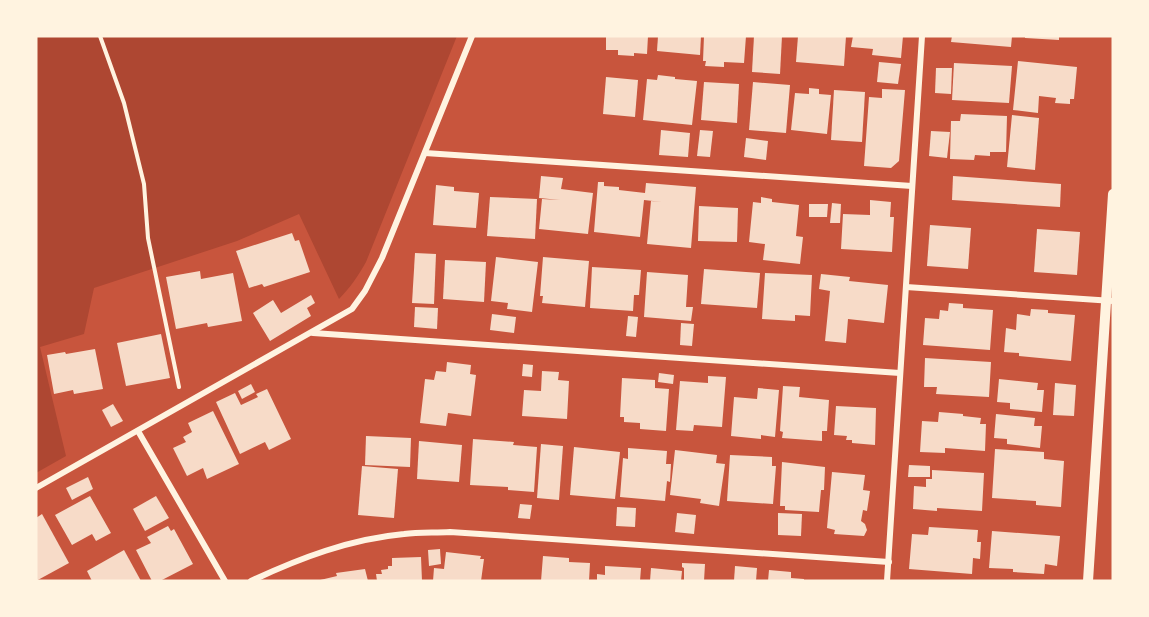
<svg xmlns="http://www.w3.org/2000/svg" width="1149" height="617" font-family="'Times New Roman',serif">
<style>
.green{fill:#ae4732}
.building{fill:#f7dbc8}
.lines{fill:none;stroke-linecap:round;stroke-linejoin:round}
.path{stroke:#fff3e0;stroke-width:4}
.minor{stroke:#fff3e0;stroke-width:6}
.tertiary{stroke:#fff3e0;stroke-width:10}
</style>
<rect width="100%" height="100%" fill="#c8553d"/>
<!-- green -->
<path class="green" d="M36,36H457L366,262C358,276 350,288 339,299L299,214L237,241L94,288L84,334L40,347L66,456L36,473Z"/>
<!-- building -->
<g class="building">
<polygon points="606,36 648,36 647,54 634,53 634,56 618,55 618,50 606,50"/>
<polygon points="658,36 701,36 700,55 657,51"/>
<polygon points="704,36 746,36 744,63 724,62 724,67 705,66 706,61 703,61"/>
<polygon points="754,36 782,36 780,74 752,72"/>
<polygon points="798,36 846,36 844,66 796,62"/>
<polygon points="853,36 903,36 901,58 872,55 873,49 851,47"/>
<polygon points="952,36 1012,36 1011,47 951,42"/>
<polygon points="1025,36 1059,36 1059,40 1025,38"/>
<polygon points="1018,61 1077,67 1074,99 1070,99 1070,104 1055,103 1056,98 1039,96 1038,113 1013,110"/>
<polygon points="879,62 901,64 898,84 877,82"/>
<polygon points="954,63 1012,66 1009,103 952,100"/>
<polygon points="936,68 952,68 951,94 935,93"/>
<polygon points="658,75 675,77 675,79 697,81 692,125 643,120 647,79 657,80"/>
<polygon points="606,77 638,80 635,117 603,114"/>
<polygon points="704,82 739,84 737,123 701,120"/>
<polygon points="753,82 790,85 786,133 749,130"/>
<polygon points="809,88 819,89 819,94 831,95 827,134 791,130 795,93 809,94"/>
<polygon points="882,89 905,90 899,161 891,168 864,166 869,97 882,98"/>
<polygon points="834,90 865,92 862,142 831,140"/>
<polygon points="961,114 1007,116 1006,152 990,152 990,156 975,155 974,160 950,159 951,121 960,121"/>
<polygon points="1012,115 1039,118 1035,170 1007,167"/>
<polygon points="661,130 690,133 688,157 659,155"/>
<polygon points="700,130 713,131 710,157 697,156"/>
<polygon points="931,131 950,132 947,158 929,156"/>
<polygon points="746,138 768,141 766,160 744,157"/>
<polygon points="541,176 563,178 561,189 593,193 588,234 539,229 542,199 560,200 539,198"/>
<polygon points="953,176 1061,184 1060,207 952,200"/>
<polygon points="598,182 604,182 604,186 619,187 619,190 645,193 646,183 696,187 691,248 647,244 651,201 662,202 644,200 640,237 594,232"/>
<polygon points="436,185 454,187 454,191 479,193 476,228 433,225"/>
<polygon points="490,197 537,199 535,239 487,236"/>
<polygon points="761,197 772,199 772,202 799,205 796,236 803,237 800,264 763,260 765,244 749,242 753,202 761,203"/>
<polygon points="870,200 891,202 890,217 894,217 892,252 841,249 843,214 870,215"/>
<polygon points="832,203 841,204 840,223 830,223"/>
<polygon points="809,204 828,204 827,217 809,217"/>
<polygon points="699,206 738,208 737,242 698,241"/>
<polygon points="930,225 971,228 968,269 927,266"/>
<polygon points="1037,229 1080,232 1077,275 1034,272"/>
<polygon points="292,233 295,241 299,240 310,272 264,287 262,284 249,288 236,251"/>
<polygon points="415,253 436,254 434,304 412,303"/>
<polygon points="496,257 538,262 532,312 507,309 508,303 491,301"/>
<polygon points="543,257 589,261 585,307 542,303 543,296 540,296"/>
<polygon points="445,260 486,262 484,302 443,299"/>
<polygon points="592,267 641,270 639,295 634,295 633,311 590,308"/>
<polygon points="704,269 760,273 757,308 701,304"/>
<polygon points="200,271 201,279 233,273 242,321 208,327 207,323 176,329 166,277"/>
<polygon points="647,272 688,275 686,307 693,307 691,321 644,317"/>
<polygon points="765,273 812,275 810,316 795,315 795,321 762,319"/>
<polygon points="821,274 850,277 849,281 888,285 884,323 848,319 846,343 825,341 830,291 819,289"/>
<polygon points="311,295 315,303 307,308 311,316 270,341 253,313 273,300 281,313"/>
<polygon points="949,303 963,304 963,308 993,310 990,350 923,345 925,318 939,319 940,310 948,311"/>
<polygon points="415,307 438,308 437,329 414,327"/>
<polygon points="1031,309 1048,310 1048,313 1075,315 1071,361 1019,356 1019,353 1004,352 1006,328 1016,330 1017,314 1030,316"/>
<polygon points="492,314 516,317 514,333 490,330"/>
<polygon points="628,316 638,317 636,337 626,336"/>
<polygon points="681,323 694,324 692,346 680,345"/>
<polygon points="161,334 170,378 126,386 117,343"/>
<polygon points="95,349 103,389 74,394 73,390 54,394 47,355 65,352 66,354"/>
<polygon points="925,358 991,362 989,397 936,394 937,387 924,387"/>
<polygon points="447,362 471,365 470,374 476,375 471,416 448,413 446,426 420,423 425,379 434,380 436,371 446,372"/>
<polygon points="523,364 533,365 532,377 522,376"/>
<polygon points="542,371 559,372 558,380 569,381 567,419 522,416 524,390 541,391"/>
<polygon points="659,373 674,375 673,384 658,382"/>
<polygon points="708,376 726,377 722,427 694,425 693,431 676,430 680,381 708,383"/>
<polygon points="622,378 655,380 655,388 669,389 666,431 640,429 640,423 624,422 624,417 620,417"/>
<polygon points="999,379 1038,383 1037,390 1044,390 1042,412 1010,409 1010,403 997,402"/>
<polygon points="1055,383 1076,385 1074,416 1053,415"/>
<polygon points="251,384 255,392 242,399 238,391"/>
<polygon points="783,386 800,387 799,397 829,400 827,431 822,431 822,441 782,438 783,432 780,431"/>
<polygon points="758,388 779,390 775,437 761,435 761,439 731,436 734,397 757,399"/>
<polygon points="267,389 291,439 269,450 265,442 240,454 216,402 235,393 241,405 258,397 256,394"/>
<polygon points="113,404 123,421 111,427 102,410"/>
<polygon points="836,406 876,408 875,445 852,443 852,440 846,440 847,436 834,435"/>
<polygon points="213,411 239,464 207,479 203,468 187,476 173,448 186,442 183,437 192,432 188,423"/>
<polygon points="939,412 963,414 963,416 981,418 980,424 986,424 985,451 945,448 945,453 920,452 922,421 938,422"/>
<polygon points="996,414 1035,418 1034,426 1042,426 1040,448 1007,444 1007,439 994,438"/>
<polygon points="366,436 411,438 410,467 365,465"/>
<polygon points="473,439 514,442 513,445 537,447 534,492 508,490 508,487 470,485"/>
<polygon points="419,441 462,445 459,482 417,479"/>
<polygon points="541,444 563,446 559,500 537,498"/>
<polygon points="574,447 620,452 615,499 570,495"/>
<polygon points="628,448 667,451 666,464 671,464 670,482 667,481 665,501 620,497 623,458 628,459"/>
<polygon points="995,449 1044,452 1044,459 1064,461 1061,507 1036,505 1036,501 992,498"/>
<polygon points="675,450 717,455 716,463 725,464 719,506 700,503 701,499 670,495"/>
<polygon points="730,455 772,457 772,466 776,466 773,504 727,501"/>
<polygon points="782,462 825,467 824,490 821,490 819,512 785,510 785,506 780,506"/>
<polygon points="909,465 930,466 930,477 908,477"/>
<polygon points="362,466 398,469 394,518 358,515"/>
<polygon points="932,470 984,473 982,511 937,508 937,511 913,509 914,486 926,487 926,479 932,479"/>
<polygon points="832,472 865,475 863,490 870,491 867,511 863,510 861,521 865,524 867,530 864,536 834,534 835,530 827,528"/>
<polygon points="88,477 93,489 72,500 66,488"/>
<polygon points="90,496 111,533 96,541 92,534 72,545 55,515"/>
<polygon points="156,496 169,518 145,531 133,509"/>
<polygon points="520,504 532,505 530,519 518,518"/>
<polygon points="617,507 636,508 635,527 616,526"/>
<polygon points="677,513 696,515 694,534 675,532"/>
<polygon points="778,513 802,514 801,536 778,535"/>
<polygon points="42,514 69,563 36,581 36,518"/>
<polygon points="168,526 171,531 174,529 193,564 160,581 152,581 136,550 151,543 147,537"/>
<polygon points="929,527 978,530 977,542 981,542 980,559 973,558 972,574 909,569 912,534 928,535"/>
<polygon points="992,531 1060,536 1057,566 1045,564 1044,574 1013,572 1013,569 989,568"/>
<polygon points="440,549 441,564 429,566 428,550"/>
<polygon points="124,550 141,581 92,581 87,571"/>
<polygon points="446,552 481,556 480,559 484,559 481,581 433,581 434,568 444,569"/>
<polygon points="543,556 569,558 569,562 590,563 589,581 541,581"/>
<polygon points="421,557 422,581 377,581 376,574 382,574 381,570 388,569 388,566 392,566 392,558"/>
<polygon points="682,563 705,564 704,581 684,580 684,568 682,567"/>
<polygon points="605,566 641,568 640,581 597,581 597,574 605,575"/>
<polygon points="735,566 757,568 756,581 734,581"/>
<polygon points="651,568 682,571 681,581 650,581"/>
<polygon points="365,569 368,581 316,581 337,576 336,573"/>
<polygon points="769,570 791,572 791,578 804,579 804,581 768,581"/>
</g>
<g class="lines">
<!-- path -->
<polyline class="path" points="100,36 124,103 144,184 148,238 179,387"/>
<!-- minor -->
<g class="minor">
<polyline points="425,153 912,186"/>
<polyline points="906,287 1113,301"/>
<polyline points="313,333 900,373"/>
<polyline points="138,431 225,581"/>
<polyline points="36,488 352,309 365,291 382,258 472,36"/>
<path d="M251,581C300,558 350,539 404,534C419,532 435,533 450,532L889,562"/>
<polyline points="887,581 922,36"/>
</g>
<!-- tertiary -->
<polyline class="tertiary" points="1088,581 1113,194"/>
</g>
<!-- border -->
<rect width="1149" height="617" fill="none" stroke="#fff3e0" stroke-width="75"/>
</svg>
